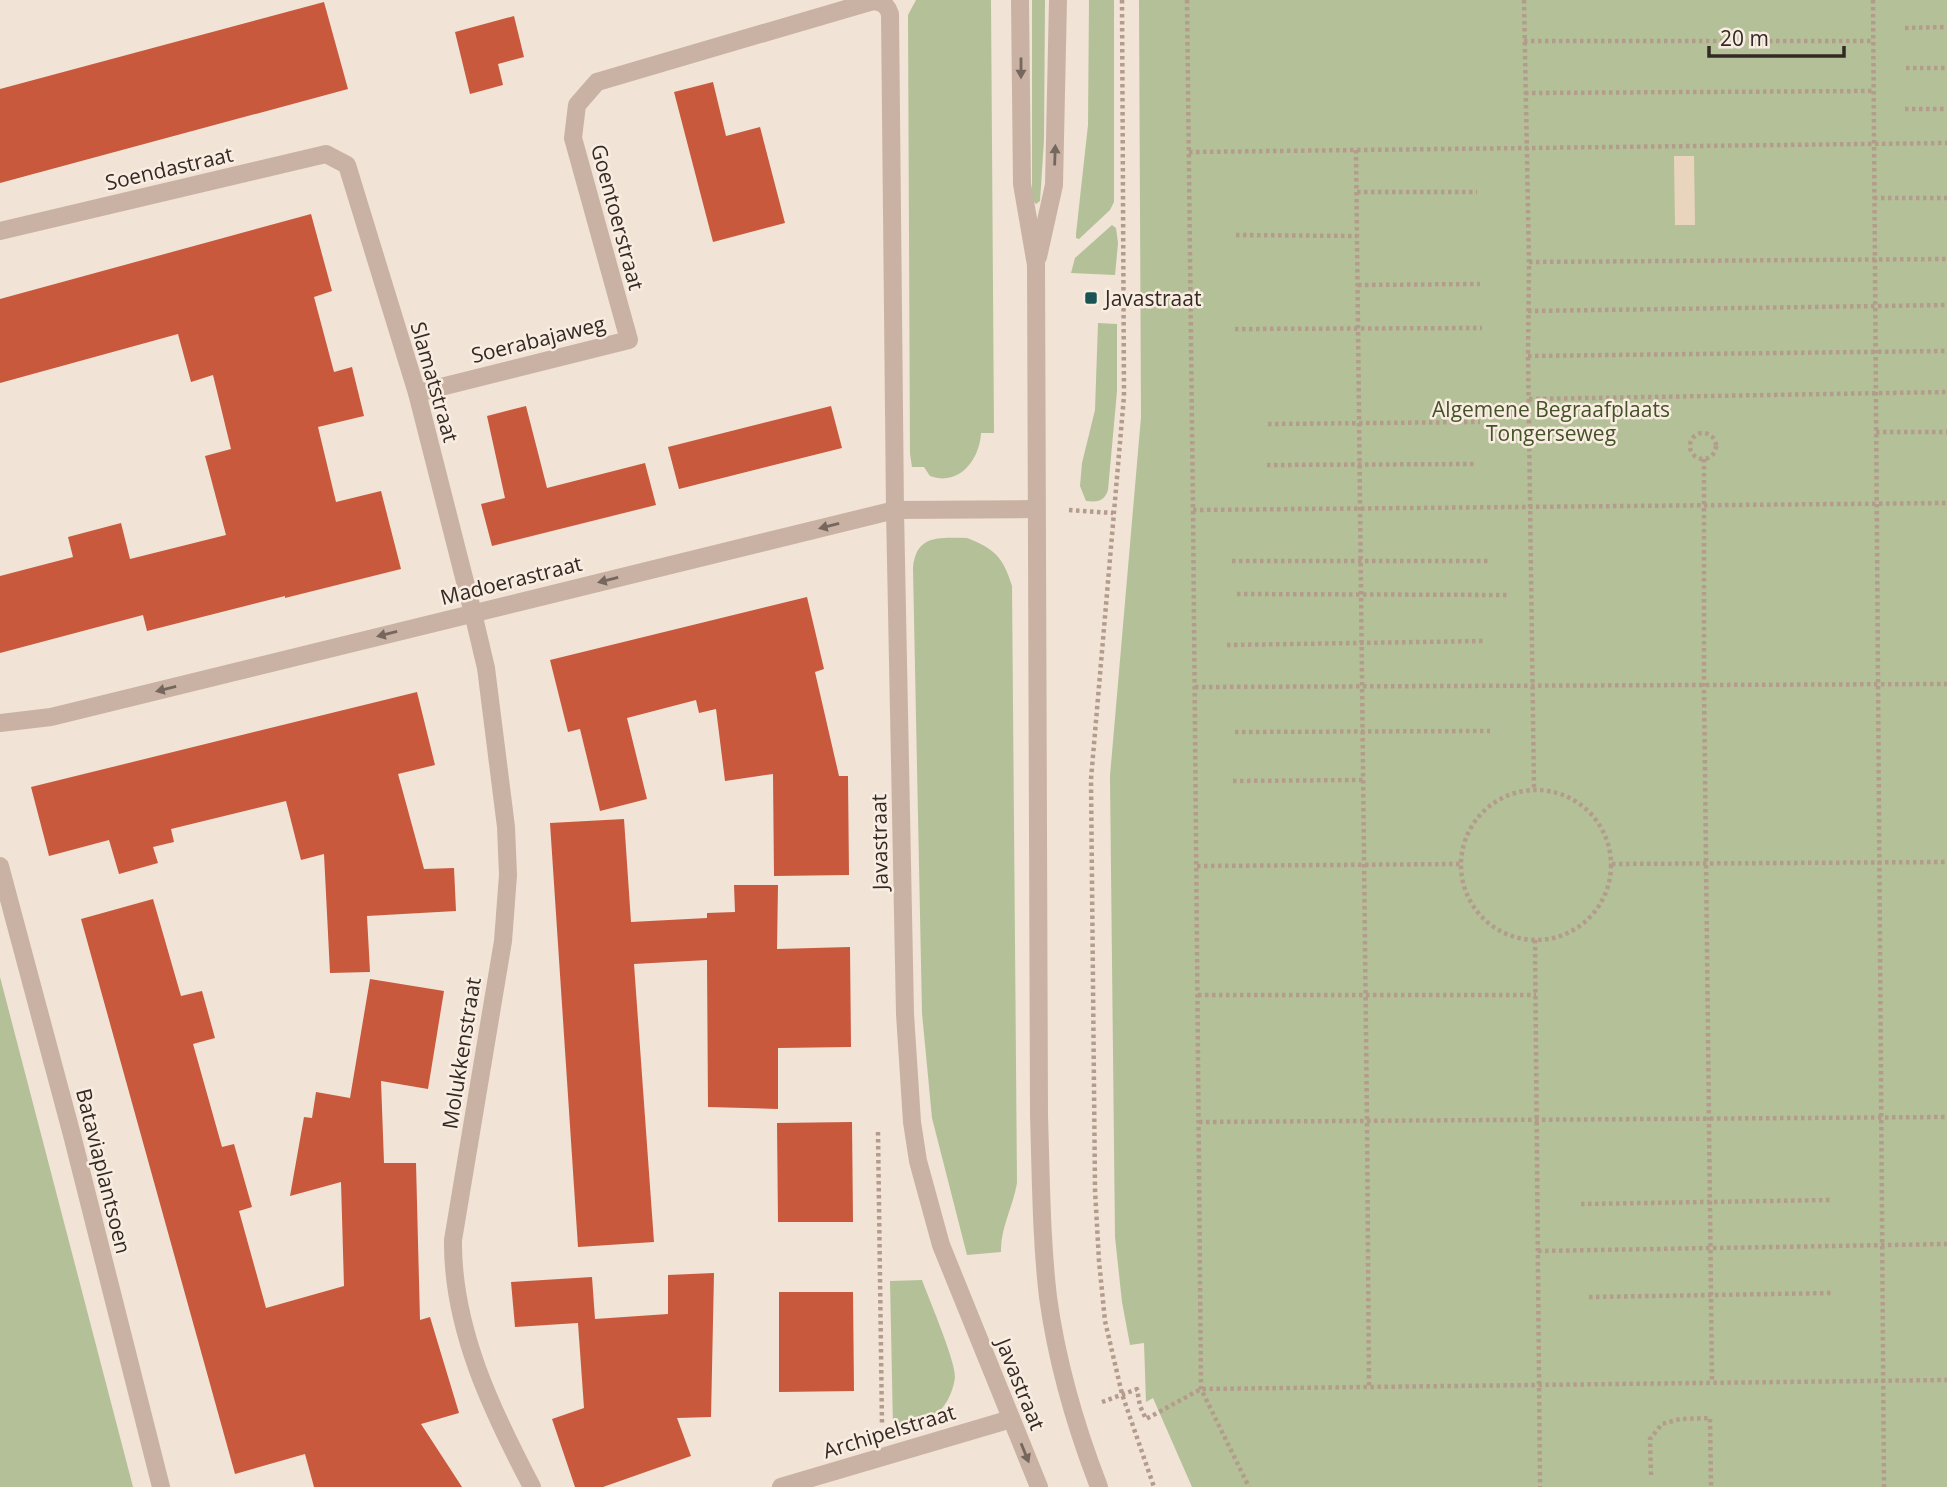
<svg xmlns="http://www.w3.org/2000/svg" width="1947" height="1487" font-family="'Open Sans',sans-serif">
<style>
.green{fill:#b4c097}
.plaza{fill:#e9d4bd}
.building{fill:#c8593d}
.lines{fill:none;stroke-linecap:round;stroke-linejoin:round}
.path{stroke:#b49c8d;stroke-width:4.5;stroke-dasharray:3.5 3.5;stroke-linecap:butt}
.minor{stroke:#c9b2a3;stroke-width:18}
.oneway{fill:#76675e}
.poi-dot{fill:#1a5455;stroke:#f9ede2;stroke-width:2.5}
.labels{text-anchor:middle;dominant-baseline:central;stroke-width:5;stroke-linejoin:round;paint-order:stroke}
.street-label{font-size:21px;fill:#332925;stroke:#f9ede2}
.poi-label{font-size:21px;fill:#332925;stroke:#f9ede2;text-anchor:start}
.park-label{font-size:21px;fill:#445228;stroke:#f9ede2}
</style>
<rect width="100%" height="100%" fill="#f1e3d6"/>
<!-- green -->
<g class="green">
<path d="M916,0H991L994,433H981C980,458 960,487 930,476L924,467H912L910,454L908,15Z"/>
<polygon points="1032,0 1045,0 1044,140 1040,201 1036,204 1032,200"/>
<polygon points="1089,0 1114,0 1114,202 1110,210 1079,239 1076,238 1076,234 1088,125"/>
<polygon points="1139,0 1947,0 1947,1487 1192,1487 1153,1398 1146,1402 1144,1343 1130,1345 1122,1302 1115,1237 1110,776 1141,417"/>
<polygon points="1112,225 1116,228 1118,243 1115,275 1071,273 1075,258"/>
<path d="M1098,323L1117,324V391L1108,490C1104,502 1097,502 1086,501L1080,486L1082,463L1095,410Z"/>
<path d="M967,538C995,549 1003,557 1012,586L1017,1183C1013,1207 1000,1229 1001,1252L967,1255L932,1118L922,1013L913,568C916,534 940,538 967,538Z"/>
<polygon points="0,977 133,1487 0,1487"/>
<path d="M922,1280C929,1299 956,1362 955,1377C954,1387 949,1400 943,1407C932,1421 909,1423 893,1427L890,1281Z"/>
</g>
<!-- plaza -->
<polygon class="plaza" points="1674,156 1694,156 1695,225 1675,225"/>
<!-- building -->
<g class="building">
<polygon points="324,2 348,89 0,183 0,89"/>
<polygon points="514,16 524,57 498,64 503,85 470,94 455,32"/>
<polygon points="713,82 726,136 760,127 785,223 713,242 674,92"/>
<polygon points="311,214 332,291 314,297 334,372 352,367 364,416 318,427 336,502 381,491 401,569 285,598 285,596 147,631 143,615 0,653 0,576 73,557 68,537 121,523 130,559 226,535 205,456 231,449 213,375 191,382 178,334 0,383 0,299"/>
<polygon points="526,406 547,488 645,463 656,505 492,546 481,504 505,498 487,416"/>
<polygon points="831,406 842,448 679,489 668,447"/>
<polygon points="807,597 824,669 815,672 839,776 848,776 849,875 774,876 773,774 725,781 716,709 699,713 696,700 627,718 647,799 600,811 580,729 568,732 550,660"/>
<polygon points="417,692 435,765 398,774 424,869 454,868 456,911 367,916 370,972 330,973 324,854 301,860 286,801 171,829 174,842 153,847 158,863 119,874 109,840 49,856 31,787"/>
<polygon points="624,819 631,922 707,918 707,913 735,912 734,885 778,885 777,949 850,947 851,1047 778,1048 778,1109 708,1107 707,960 634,964 654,1242 578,1247 550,823"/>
<polygon points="153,899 181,996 202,991 215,1038 193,1044 222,1147 234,1144 252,1207 239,1211 266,1308 344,1286 341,1182 290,1196 304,1117 312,1118 316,1092 350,1098 370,979 444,991 428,1089 381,1081 384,1163 416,1163 420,1320 430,1317 459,1413 421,1424 462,1487 314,1487 305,1454 235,1474 81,919"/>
<polygon points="852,1122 853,1222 778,1222 777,1123"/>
<polygon points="714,1273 711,1417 677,1418 691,1456 603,1487 575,1487 552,1419 584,1408 578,1323 515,1327 511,1282 592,1277 595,1319 668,1314 668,1275"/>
<polygon points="779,1292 853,1292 854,1391 779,1392"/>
</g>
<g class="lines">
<!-- path -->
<g class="path">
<polyline points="1122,0 1124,396 1091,779 1095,1190 1099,1261 1105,1321 1122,1394 1154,1487"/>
<polyline points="1187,0 1193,510 1201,1389 1249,1487"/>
<polyline points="1524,0 1529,262 1528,356 1534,789"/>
<polyline points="1873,0 1884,1487"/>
<polyline points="1905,28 1947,27"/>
<polyline points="1524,41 1873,41"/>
<polyline points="1906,68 1947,68"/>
<polyline points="1525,93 1873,91"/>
<polyline points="1905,109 1947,109"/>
<polyline points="1356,150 1367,1121 1369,1387"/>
<polyline points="1189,152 1947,143"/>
<polyline points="1357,192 1477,192"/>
<polyline points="1874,198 1947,198"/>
<polyline points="1236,235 1357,236"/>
<polyline points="1529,262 1947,259"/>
<polyline points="1358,285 1480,284"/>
<polyline points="1528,311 1947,305"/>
<polyline points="1235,329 1482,328"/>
<polyline points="1528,356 1947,351"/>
<polyline points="1529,399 1947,392"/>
<polyline points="1268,424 1480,422"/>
<polyline points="1876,432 1947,432"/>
<circle cx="1703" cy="446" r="13"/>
<polyline points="1704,459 1704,686 1712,1383"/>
<polyline points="1267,465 1477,464"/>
<polyline points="1069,510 1113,513"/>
<polyline points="1193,510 1947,503"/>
<polyline points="1232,561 1489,561"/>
<polyline points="1237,594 1510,595"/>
<polyline points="1227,645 1485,641"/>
<polyline points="1195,687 1947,684"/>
<polyline points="1235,732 1490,731"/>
<polyline points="1233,781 1363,780"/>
<circle cx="1536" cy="865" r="75"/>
<polyline points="1612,864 1947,862"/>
<polyline points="1197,866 1460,864"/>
<polyline points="1535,940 1540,1487"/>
<polyline points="1198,995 1536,995"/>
<polyline points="1199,1122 1947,1117"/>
<polyline points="878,1132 882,1425"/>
<polyline points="1581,1204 1832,1200"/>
<polyline points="1538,1251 1947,1244"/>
<polyline points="1589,1297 1833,1293"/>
<polyline points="1102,1402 1137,1389 1140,1406 1146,1419 1201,1389 1947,1380"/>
<polyline points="1651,1475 1650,1439 1662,1424 1680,1419 1710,1418 1711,1487"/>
</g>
<!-- minor -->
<g class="minor">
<path d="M1020,0L1022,184L1036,265L1039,1116C1041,1176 1041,1237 1048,1297C1057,1363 1075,1425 1099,1487"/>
<path d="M0,231L326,154L347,165L417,393L473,613L486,668L506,827L508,875L503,941L453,1240C452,1328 492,1411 532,1487"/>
<polyline points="1038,257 1054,185 1058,0"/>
<path d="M417,393L629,340L573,138L577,105L597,82L873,1C883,2 887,5 890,14L895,510L905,1014L912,1122L918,1161L941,1245L1039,1487"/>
<polyline points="0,723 51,717 895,510 1036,509"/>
<polyline points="0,866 72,1135 161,1487"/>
<polyline points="781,1487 1011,1419"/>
</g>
</g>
<!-- one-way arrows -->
<defs><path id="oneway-solid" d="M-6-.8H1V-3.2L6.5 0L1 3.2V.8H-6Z" transform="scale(1.75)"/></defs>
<g class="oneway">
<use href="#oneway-solid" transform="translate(1021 68) rotate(90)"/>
<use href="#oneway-solid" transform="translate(1055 155) rotate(-88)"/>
<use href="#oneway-solid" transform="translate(829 526) rotate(166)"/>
<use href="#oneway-solid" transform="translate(608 580) rotate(166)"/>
<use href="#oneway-solid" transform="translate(387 634) rotate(166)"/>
<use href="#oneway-solid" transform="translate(166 689) rotate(166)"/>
<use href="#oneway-solid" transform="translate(1025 1453) rotate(68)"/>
</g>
<!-- markers -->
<rect class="poi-dot" x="1084" y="291" width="14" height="14" rx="3.5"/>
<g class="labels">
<!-- street labels -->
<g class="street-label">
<text transform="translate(169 168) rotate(-13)">Soendastraat</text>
<text transform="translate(618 217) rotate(75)">Goentoerstraat</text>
<text transform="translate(538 339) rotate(-14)">Soerabajaweg</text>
<text transform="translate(435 382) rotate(74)">Slamatstraat</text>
<text transform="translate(511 580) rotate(-14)">Madoerastraat</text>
<text transform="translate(879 842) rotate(-91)">Javastraat</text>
<text transform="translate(461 1053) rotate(-81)">Molukkenstraat</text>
<text transform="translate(104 1171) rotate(76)">Bataviaplantsoen</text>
<text transform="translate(1021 1384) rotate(68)">Javastraat</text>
<text transform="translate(889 1431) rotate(-17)">Archipelstraat</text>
</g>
<!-- poi labels -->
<g class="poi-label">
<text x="1105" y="298">Javastraat</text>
</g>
<!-- park labels -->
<g class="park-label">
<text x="1551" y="409">Algemene Begraafplaats<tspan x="1551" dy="24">Tongerseweg</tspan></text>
</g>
</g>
<!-- scale -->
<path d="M1709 46v10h135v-10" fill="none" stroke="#332925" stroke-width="3.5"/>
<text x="1720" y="46" font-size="21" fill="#332925" stroke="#f9ede2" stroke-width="5" paint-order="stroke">20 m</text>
</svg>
